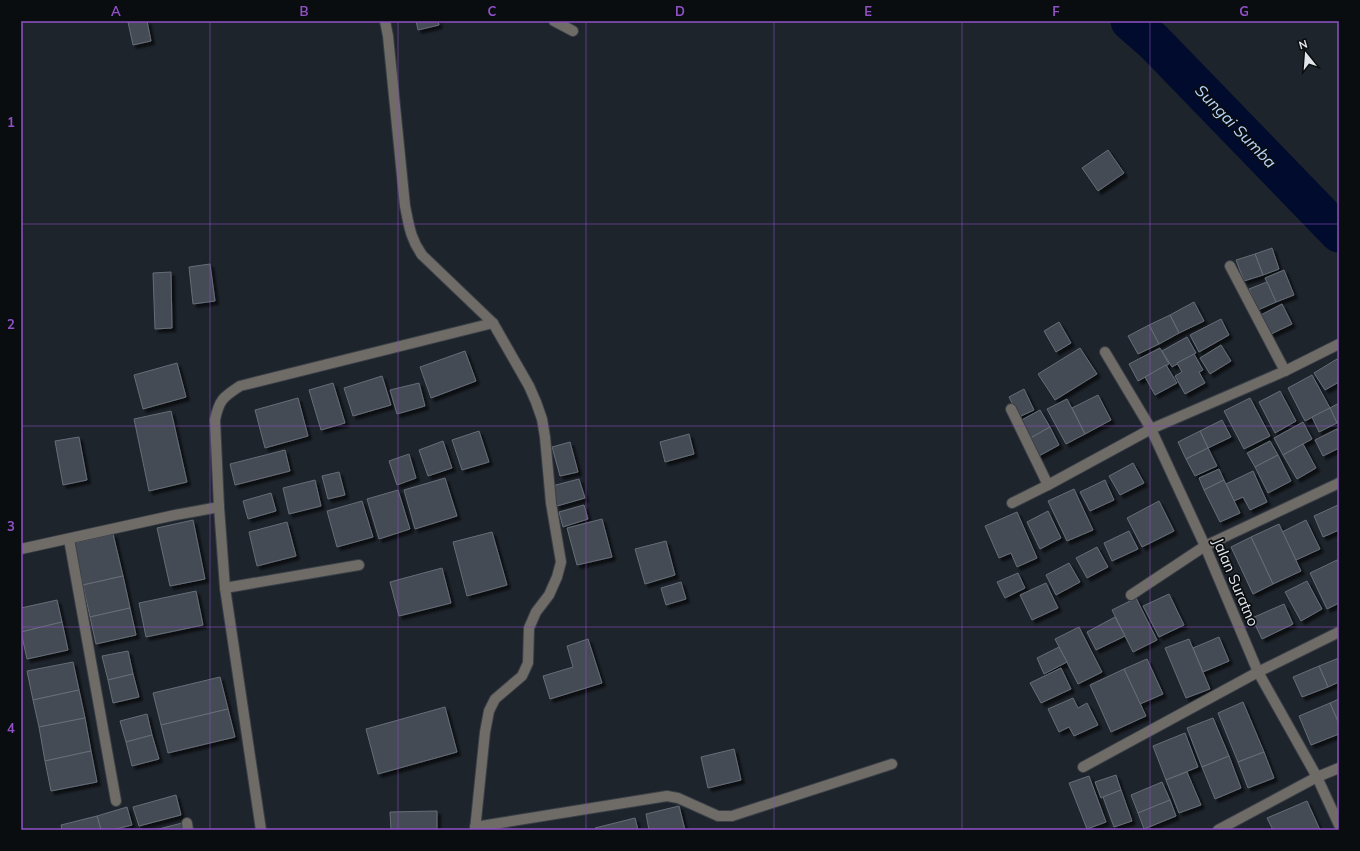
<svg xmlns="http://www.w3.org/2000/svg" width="1360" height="851" font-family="Mulish,sans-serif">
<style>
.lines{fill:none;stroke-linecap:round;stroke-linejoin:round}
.river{stroke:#000b2d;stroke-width:39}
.building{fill:#454b54;stroke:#666d77;filter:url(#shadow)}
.minor-casing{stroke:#393f47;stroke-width:12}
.minor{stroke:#6f6b67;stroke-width:10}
.grid{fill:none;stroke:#9051c8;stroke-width:1;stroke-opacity:0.55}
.labels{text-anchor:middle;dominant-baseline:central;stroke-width:3.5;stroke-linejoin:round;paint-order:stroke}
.street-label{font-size:15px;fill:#e2e6eb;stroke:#0a0d10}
.water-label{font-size:16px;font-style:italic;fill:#b8d5fb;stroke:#0a0d10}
.neatline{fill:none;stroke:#9051c8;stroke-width:1.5}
.grid-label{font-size:13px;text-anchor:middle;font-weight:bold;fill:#9051c8}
</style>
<defs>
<filter id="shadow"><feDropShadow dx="3.5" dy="3.5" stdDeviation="1" flood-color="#0009"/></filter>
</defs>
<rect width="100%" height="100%" fill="#1e242c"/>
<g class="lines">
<!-- river -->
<polyline class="river" points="1130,21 1154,42 1339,233"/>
</g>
<!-- building -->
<g class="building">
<polygon points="134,21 147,21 151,41 133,45 128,22"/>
<polygon points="416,21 438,21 439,25 418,30"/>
<polygon points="1108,150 1124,173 1098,191 1082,168"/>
<polygon points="1272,248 1279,269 1263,275 1255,254"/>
<polygon points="1255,254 1263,275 1244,281 1236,260"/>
<polygon points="210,264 215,301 193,304 189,267"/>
<polygon points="1284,270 1294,295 1276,302 1265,278"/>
<polygon points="171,272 172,328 155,329 153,273"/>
<polygon points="1267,282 1276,302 1258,310 1249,289"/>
<polygon points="1194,302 1204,321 1179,333 1170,315"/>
<polygon points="1282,304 1292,324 1269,335 1259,316"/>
<polygon points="1170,315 1179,333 1159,344 1149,325"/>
<polygon points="1221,319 1229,335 1199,352 1190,335"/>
<polygon points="1059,322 1071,343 1056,352 1044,331"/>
<polygon points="1149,325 1159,344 1138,354 1128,336"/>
<polygon points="1187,337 1196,353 1172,367 1162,351"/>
<polygon points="1221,345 1231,361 1210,374 1200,358"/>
<polygon points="1080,348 1097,374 1055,400 1038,374"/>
<polygon points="1160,348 1169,364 1138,381 1129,364"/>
<polygon points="465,351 476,381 431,398 420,367"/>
<polygon points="1194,354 1203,370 1199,372 1205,383 1185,394 1175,376 1182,372 1177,363"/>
<polygon points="1337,359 1339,363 1339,382 1325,390 1314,373"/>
<polygon points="177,363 186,397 143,409 134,375"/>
<polygon points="1166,365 1177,383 1155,395 1145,377"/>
<polygon points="1312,375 1330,408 1305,421 1288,388"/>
<polygon points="382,376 391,405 353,416 344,388"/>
<polygon points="333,383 345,423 321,430 309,390"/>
<polygon points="419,383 425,406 397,414 390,390"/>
<polygon points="1024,389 1034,410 1019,417 1009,397"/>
<polygon points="1280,391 1296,421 1275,433 1259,402"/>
<polygon points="1098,395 1111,420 1085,434 1072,408"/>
<polygon points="298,398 308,436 265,448 255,410"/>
<polygon points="1250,398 1270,436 1244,449 1224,411"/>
<polygon points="1067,399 1085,434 1066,444 1047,409"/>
<polygon points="1339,403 1339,422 1337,423 1330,408"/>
<polygon points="1330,408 1337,423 1319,432 1312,417"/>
<polygon points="1040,410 1050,427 1027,440 1018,422"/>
<polygon points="171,411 187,482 149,491 134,419"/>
<polygon points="1222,420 1231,437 1208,448 1200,431"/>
<polygon points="1303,422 1312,439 1283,455 1274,438"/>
<polygon points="1050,427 1059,445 1037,457 1027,440"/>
<polygon points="1337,429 1339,434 1339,448 1323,456 1315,440"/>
<polygon points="479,431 489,462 462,470 452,440"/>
<polygon points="1200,431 1208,448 1186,459 1178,442"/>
<polygon points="689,434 694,454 665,462 660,442"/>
<polygon points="79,437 87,480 63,485 55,441"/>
<polygon points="443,441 452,468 428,476 419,450"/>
<polygon points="1270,441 1278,455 1255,467 1247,453"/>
<polygon points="570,442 578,472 560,476 552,447"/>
<polygon points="1303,444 1316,468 1297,479 1283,455"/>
<polygon points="1208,448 1217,466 1195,476 1186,459"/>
<polygon points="285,450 290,471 235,485 230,464"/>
<polygon points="409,454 416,478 397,485 389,461"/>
<polygon points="1278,455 1291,481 1268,493 1255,467"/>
<polygon points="1133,463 1144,483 1120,495 1109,476"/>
<polygon points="1219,469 1224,480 1204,490 1199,478"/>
<polygon points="1253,471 1267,502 1250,510 1243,497 1234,501 1226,484"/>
<polygon points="339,472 345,495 328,499 322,476"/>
<polygon points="445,478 457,516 415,529 404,490"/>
<polygon points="579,479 585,498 557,506 552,486"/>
<polygon points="315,480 321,506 289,514 283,488"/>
<polygon points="1105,480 1114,500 1090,511 1080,492"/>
<polygon points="1224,480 1240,513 1220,522 1204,490"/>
<polygon points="1074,489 1093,530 1067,541 1048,501"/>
<polygon points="398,490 410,529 379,539 367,499"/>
<polygon points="271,493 276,511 248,519 243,501"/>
<polygon points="362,501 373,537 337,547 327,511"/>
<polygon points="1159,501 1174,531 1142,547 1127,518"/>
<polygon points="584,505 588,519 563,527 559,512"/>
<polygon points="1338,505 1339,508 1339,530 1323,537 1314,516"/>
<polygon points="1048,511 1061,538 1040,549 1027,522"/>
<polygon points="1017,512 1037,558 1017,567 1011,553 999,558 985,526"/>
<polygon points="602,519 612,557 577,565 567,528"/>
<polygon points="193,520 205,579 170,586 157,528"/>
<polygon points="1306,520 1320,549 1296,560 1282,532"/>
<polygon points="287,522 296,556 257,566 249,532"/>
<polygon points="1279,524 1301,571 1273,584 1251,537"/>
<polygon points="1129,531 1138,549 1112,561 1104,543"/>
<polygon points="492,532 507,585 467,596 453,542"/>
<polygon points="113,534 123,576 83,585 74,543"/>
<polygon points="1251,537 1273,584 1253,594 1231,547"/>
<polygon points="666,541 675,575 645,584 635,549"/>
<polygon points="1097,547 1108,567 1087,578 1076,558"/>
<polygon points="1337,560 1339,564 1339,603 1327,609 1310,573"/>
<polygon points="1069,563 1080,582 1056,595 1046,575"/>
<polygon points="442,568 451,603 399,616 390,582"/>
<polygon points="1018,573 1025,588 1005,598 997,582"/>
<polygon points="123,576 130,608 90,617 83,585"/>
<polygon points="1307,581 1322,609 1301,621 1285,592"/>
<polygon points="681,582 686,599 666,605 661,588"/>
<polygon points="1046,583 1058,608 1032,620 1020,595"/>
<polygon points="196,591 203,625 146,637 139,603"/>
<polygon points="1169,594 1184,625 1159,637 1143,606"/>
<polygon points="1136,598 1157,640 1133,652 1112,610"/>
<polygon points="57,600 62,622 21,632 21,608"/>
<polygon points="1284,604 1293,624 1262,639 1252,618"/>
<polygon points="130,608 136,635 96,644 90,617"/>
<polygon points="1115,617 1125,636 1096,650 1087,632"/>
<polygon points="62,622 68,650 27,659 21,632"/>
<polygon points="1079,627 1102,672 1078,684 1055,639"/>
<polygon points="1219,637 1229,661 1203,672 1193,648"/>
<polygon points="588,639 602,683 550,699 543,676 573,667 567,646"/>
<polygon points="1189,639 1210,689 1186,698 1165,648"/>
<polygon points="1059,647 1067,662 1044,674 1037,658"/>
<polygon points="128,651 133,674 108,680 102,656"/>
<polygon points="1339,658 1339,682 1328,687 1319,666"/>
<polygon points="1147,659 1163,694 1140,704 1124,669"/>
<polygon points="73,662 79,690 33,700 27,671"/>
<polygon points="1319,666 1328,687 1302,697 1293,677"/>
<polygon points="1061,668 1071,689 1041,703 1030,683"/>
<polygon points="1124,669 1146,716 1111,732 1090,685"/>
<polygon points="133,674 139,697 113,703 108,680"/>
<polygon points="220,677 228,709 161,725 153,693"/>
<polygon points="79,690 85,718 39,727 33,700"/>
<polygon points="1073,698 1078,708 1087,703 1098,725 1074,736 1069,727 1059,732 1048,709"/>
<polygon points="1339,699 1339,724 1330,703"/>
<polygon points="1243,702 1264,752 1238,762 1218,713"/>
<polygon points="1330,703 1339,724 1339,734 1311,745 1299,716"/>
<polygon points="445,707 457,752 378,774 366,729"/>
<polygon points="228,709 235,737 168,753 161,725"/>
<polygon points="147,714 152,735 126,742 120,721"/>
<polygon points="85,718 91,751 45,761 39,727"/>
<polygon points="1213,718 1229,756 1202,767 1187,728"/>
<polygon points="1185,733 1198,767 1166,780 1153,746"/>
<polygon points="152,735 159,759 132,766 126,742"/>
<polygon points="734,749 741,780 708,788 701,757"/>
<polygon points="91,751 97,782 51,791 45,761"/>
<polygon points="1264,752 1274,778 1248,788 1238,762"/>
<polygon points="1229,756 1241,788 1215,799 1202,767"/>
<polygon points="1187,772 1201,805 1179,813 1166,780"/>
<polygon points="1116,775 1121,790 1101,798 1095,782"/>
<polygon points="1089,776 1106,822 1087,829 1069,783"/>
<polygon points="1162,782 1170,800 1138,813 1131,795"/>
<polygon points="1121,790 1132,821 1114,827 1103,797"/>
<polygon points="176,795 181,815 139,826 133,807"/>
<polygon points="1170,800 1176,816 1144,829 1138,813"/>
<polygon points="1307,801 1320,830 1273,830 1267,818"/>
<polygon points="679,806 685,830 649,830 646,814"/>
<polygon points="127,807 132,825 112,830 101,830 97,816"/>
<polygon points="437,811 437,830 391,830 390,812"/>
<polygon points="97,816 101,830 62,830 61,825"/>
<polygon points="635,818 638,830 596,830 595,828"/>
<polygon points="182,823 184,830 155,830"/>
</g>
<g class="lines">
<!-- minor casing -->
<g class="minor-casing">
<g id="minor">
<path d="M385,21L388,36L405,206C409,225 410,238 422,255L493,323L529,386L536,402L542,419L545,437L551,503L561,562L557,577L549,595L536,612L529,628L528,663L522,676L495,699L489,711L485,732L475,830"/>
<polyline points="554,21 573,31"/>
<polyline points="1230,266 1285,371"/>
<polyline points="1105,352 1151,429 1205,546 1258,672 1317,777 1339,825"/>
<polyline points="1011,409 1048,485 1151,429 1285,371 1339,344"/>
<polyline points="1012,503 1048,485"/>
<polyline points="219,507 225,588 261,830"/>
<polyline points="69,539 116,801"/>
<path d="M21,549L175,515L219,507L215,420C219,400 223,397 240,386L493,323"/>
<polyline points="225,588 359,565"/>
<polyline points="1131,595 1205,546 1339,483"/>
<polyline points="1083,767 1258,672 1339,632"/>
<polyline points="187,823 188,830"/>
<polyline points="475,827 667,796 678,798 718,816 732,816 892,764"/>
<polyline points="1218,830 1317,777 1339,768"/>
</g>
</g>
<!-- minor -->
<use href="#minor" class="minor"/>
</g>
<!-- grid -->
<path class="grid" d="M210,21V830M398,21V830M586,21V830M774,21V830M962,21V830M1150,21V830M21,224H1339M21,426H1339M21,627H1339"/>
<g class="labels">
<!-- street labels -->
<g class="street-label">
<text transform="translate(1236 582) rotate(67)">Jalan Suratno</text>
</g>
<!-- water labels -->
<g class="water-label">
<text transform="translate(1236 126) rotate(46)">Sungai Sumba</text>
</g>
</g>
<!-- border -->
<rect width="1360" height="851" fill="none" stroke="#0a0d10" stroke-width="44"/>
<!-- north arrow -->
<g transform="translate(1306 54) rotate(343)" stroke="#0a0d10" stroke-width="3" paint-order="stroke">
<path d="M0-3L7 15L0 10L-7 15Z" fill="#e2e6eb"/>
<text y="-6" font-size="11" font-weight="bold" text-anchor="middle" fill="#e2e6eb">N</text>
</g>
<rect x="22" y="22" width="1316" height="807" class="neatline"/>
<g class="grid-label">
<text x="116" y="16">A</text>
<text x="304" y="16">B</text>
<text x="492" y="16">C</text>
<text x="680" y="16">D</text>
<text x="868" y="16">E</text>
<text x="1056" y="16">F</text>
<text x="1244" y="16">G</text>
<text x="11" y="127">1</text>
<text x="11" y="329">2</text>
<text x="11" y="531">3</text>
<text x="11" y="733">4</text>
</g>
</svg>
